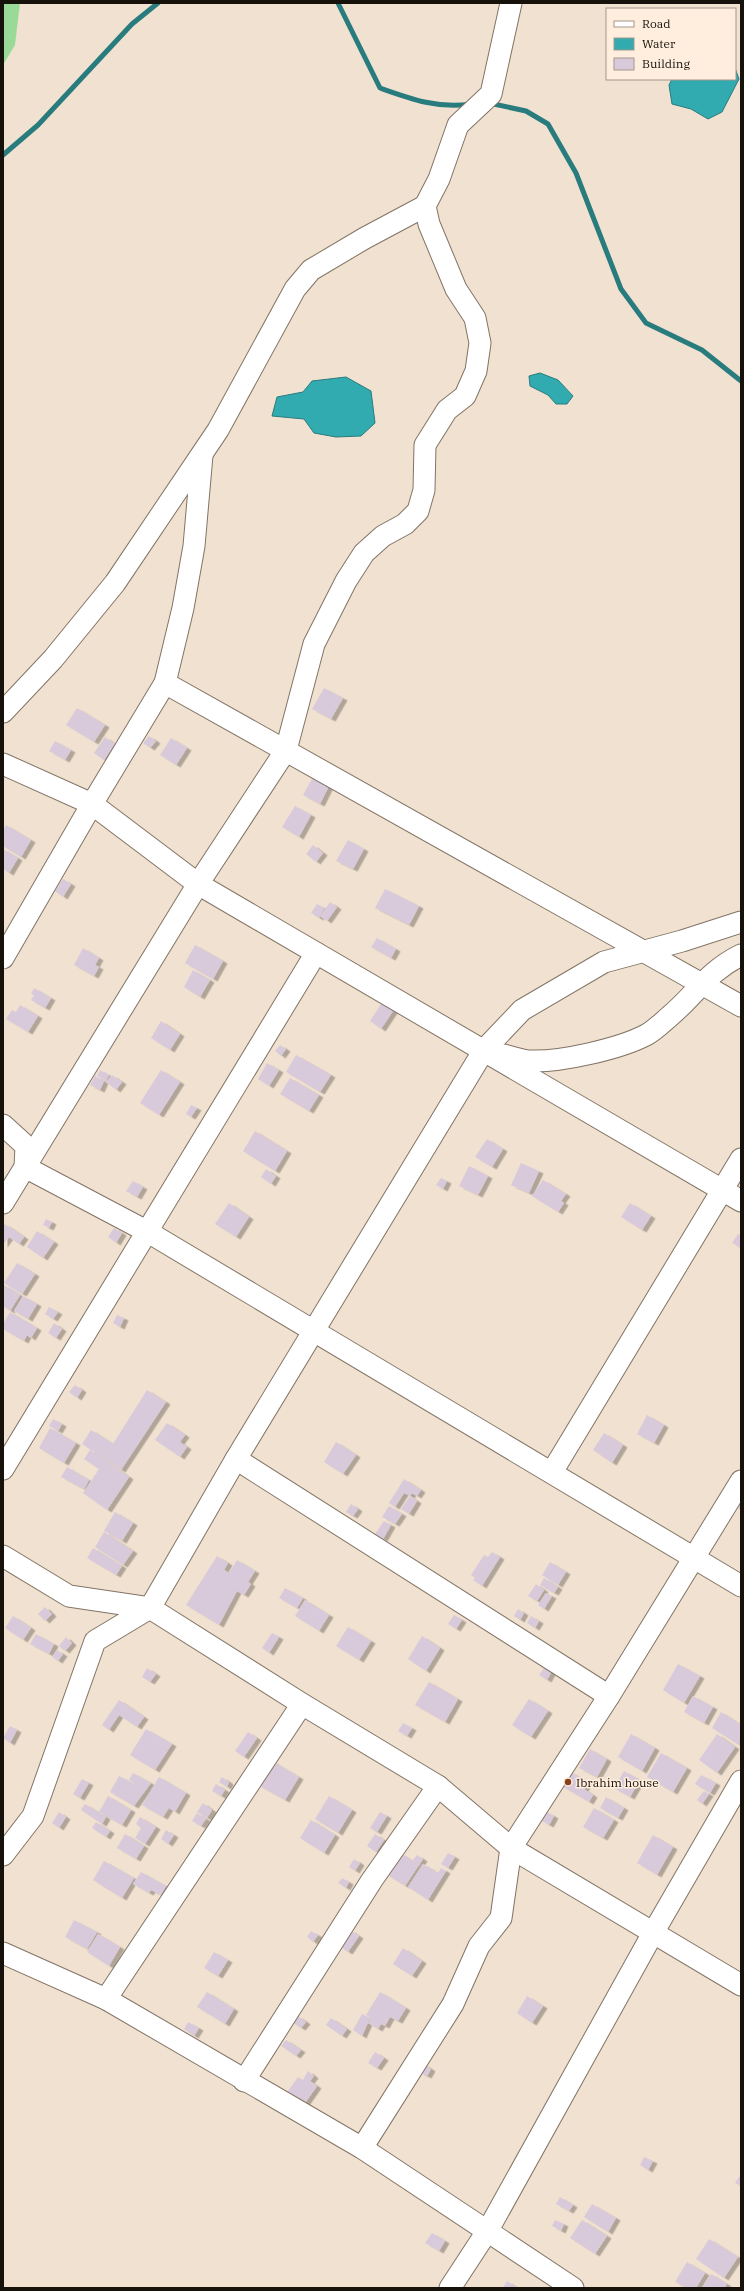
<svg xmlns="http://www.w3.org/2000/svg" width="744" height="2291" font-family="'IBM Plex Serif',serif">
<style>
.green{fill:#9ada99}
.water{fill:#31aab0;stroke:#297c7e}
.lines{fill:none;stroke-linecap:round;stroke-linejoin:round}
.stream{stroke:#297c7e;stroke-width:5}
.building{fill:#d9cadb;filter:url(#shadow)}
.minor-casing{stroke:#827465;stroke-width:23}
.minor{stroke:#fff;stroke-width:21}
.poi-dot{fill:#874219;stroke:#ffeede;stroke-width:1.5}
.labels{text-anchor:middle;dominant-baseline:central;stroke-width:3;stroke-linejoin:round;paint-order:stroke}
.poi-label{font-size:12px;fill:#16110b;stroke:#ffeede;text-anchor:start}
</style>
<defs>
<filter id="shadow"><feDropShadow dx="4.5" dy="2.5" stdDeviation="0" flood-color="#0004"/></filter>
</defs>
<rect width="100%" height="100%" fill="#f1e1d0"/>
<!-- green -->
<polygon class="green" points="3,3 20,3 15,45 3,65"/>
<!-- water -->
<g class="water">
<polygon points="735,68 739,79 722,112 708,119 691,109 672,104 669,85 672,79 735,79"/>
<polygon points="540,373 558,380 573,396 567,404 556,404 548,395 530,386 529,376"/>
<polygon points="346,377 371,391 375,423 361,436 336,437 314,433 304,419 272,416 277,397 303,392 312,381"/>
</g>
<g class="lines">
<!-- stream -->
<g class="stream">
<path d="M338,3L380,88C411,99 438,109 471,104"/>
<polyline points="489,103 526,111 548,124 576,173 621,289 646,323 702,350 741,381"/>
<polyline points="3,155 38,125 132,24 158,3"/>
</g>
</g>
<!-- building -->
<g class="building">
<polygon points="324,688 343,698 331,719 312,709"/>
<polygon points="77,708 105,725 94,742 66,725"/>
<polygon points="149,736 156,741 150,748 143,743"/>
<polygon points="105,737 115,744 104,760 94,753"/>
<polygon points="171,738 187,748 176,765 160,755"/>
<polygon points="55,741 71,750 65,760 49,751"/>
<polygon points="313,777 329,786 320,804 303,795"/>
<polygon points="295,806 311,815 299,837 282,827"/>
<polygon points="6,825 31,840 21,857 3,846 3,830"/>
<polygon points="348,840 364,849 353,869 336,861"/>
<polygon points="313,845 323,853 316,862 306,854"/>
<polygon points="3,849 18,858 9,873 3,869"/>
<polygon points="63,879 71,884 63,897 55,891"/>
<polygon points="385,889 419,906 409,925 375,908"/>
<polygon points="330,902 337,907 327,921 320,916"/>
<polygon points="317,904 324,908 319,918 311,913"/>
<polygon points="377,938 396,949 391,958 371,947"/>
<polygon points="195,945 223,961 213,979 185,963"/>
<polygon points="83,948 99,958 95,965 99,967 94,976 74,965"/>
<polygon points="193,970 210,980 200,997 184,987"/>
<polygon points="34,988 51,998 45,1008 31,1000 34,995 31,994"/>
<polygon points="383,1001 395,1008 381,1029 370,1021"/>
<polygon points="20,1005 38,1016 28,1032 6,1019 12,1010 16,1012"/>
<polygon points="161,1021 180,1034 170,1050 151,1038"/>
<polygon points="280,1045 286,1049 281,1056 275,1051"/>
<polygon points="296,1055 331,1075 320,1092 286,1072"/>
<polygon points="267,1063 279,1070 269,1086 258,1079"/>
<polygon points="100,1070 109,1075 106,1081 97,1076"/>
<polygon points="161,1070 180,1082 159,1115 140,1103"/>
<polygon points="112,1075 122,1082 116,1090 106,1082"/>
<polygon points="95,1076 104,1081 100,1090 90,1085"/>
<polygon points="290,1078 319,1095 309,1111 280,1094"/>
<polygon points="191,1105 197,1108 191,1117 186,1114"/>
<polygon points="255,1131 287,1151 275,1171 243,1151"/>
<polygon points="487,1139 503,1149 492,1167 475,1157"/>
<polygon points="521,1163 539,1171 529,1193 511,1185"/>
<polygon points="469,1166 488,1176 478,1195 459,1186"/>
<polygon points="266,1169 276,1176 271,1184 261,1177"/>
<polygon points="441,1178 447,1181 443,1189 436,1185"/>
<polygon points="543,1180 566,1194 561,1201 564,1203 558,1212 532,1196"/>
<polygon points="133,1181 143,1187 137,1197 126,1191"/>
<polygon points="229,1203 249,1217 236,1237 215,1224"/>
<polygon points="630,1203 651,1216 642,1230 621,1217"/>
<polygon points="46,1219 52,1222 49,1228 43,1225"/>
<polygon points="5,1224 24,1237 19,1244 9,1237 3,1245 3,1227"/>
<polygon points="114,1228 122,1233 116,1243 108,1237"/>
<polygon points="37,1231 54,1242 43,1258 27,1247"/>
<polygon points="738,1234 741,1236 741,1248 732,1243"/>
<polygon points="17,1263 35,1274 22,1294 4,1283"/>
<polygon points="4,1285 20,1295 10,1311 3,1306"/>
<polygon points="23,1296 37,1304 28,1319 14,1311"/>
<polygon points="49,1307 58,1312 53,1319 45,1314"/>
<polygon points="10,1312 37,1328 31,1338 27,1335 24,1341 3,1329 3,1324"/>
<polygon points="117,1315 124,1318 120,1327 113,1323"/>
<polygon points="54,1323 62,1329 56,1338 48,1333"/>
<polygon points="75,1385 82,1390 77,1398 69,1392"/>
<polygon points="147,1390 166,1402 121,1470 82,1444 91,1430 113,1444"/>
<polygon points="647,1415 664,1425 654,1443 637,1434"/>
<polygon points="53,1419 62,1424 58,1431 49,1426"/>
<polygon points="167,1423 185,1435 180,1442 187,1447 180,1457 155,1440"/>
<polygon points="50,1428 76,1443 64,1463 39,1448"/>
<polygon points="604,1433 623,1445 612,1463 593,1450"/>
<polygon points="336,1442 356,1455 343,1474 324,1462"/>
<polygon points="90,1450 129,1477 107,1510 83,1493 99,1469 84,1459"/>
<polygon points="67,1467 89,1480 84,1489 61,1477"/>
<polygon points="404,1479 421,1490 417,1496 412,1493 410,1496 404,1493 395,1507 389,1503"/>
<polygon points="741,1492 741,1510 733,1505"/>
<polygon points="410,1496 417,1501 409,1514 401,1509"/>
<polygon points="351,1504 358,1509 353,1516 346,1512"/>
<polygon points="389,1506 402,1514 395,1524 382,1517"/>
<polygon points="115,1512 133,1523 122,1541 104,1531"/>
<polygon points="384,1521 391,1525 383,1539 375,1534"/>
<polygon points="104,1532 133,1551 123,1565 95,1547"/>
<polygon points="93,1548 122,1566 116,1575 87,1558"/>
<polygon points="492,1552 500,1557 482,1586 473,1580 475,1578 471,1575 484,1555 488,1557"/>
<polygon points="217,1556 228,1563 224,1570 229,1573 237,1560 255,1571 248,1582 251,1584 244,1595 237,1591 219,1625 186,1605"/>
<polygon points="550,1562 566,1572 558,1585 542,1575"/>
<polygon points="544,1578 558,1587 554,1593 540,1585"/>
<polygon points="536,1584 544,1590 537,1601 528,1596"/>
<polygon points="285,1588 303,1598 297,1608 279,1598"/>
<polygon points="546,1593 552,1596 544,1609 538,1605"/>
<polygon points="305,1600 329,1615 319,1631 295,1616"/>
<polygon points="45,1607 52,1614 45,1621 38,1614"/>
<polygon points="518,1609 524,1613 520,1620 514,1616"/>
<polygon points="454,1615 462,1620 456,1629 448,1624"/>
<polygon points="13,1616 31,1628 23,1640 5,1628"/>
<polygon points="531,1616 539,1621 535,1628 527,1623"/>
<polygon points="348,1627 371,1641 359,1660 336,1646"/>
<polygon points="272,1633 279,1637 269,1653 262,1648"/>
<polygon points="36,1634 54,1644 49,1654 30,1644"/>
<polygon points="422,1636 440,1648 426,1671 408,1659"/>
<polygon points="66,1637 72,1643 65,1651 59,1646"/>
<polygon points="57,1650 63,1654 58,1661 52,1657"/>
<polygon points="678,1664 700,1676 684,1703 663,1690"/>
<polygon points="546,1665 553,1669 547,1680 539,1675"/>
<polygon points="147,1668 156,1674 150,1682 142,1677"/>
<polygon points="429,1682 458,1699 445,1722 415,1705"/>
<polygon points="693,1696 713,1707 704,1723 684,1712"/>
<polygon points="529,1699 548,1711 531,1737 512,1725"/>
<polygon points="119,1700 144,1717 137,1727 119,1715 109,1730 102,1725"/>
<polygon points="721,1712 741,1725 739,1745 712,1728"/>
<polygon points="403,1723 412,1728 407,1736 398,1731"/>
<polygon points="10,1726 17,1730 10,1743 3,1738"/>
<polygon points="146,1729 172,1744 155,1770 130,1755"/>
<polygon points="248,1732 257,1738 244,1757 235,1751"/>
<polygon points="631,1734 655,1748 642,1771 618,1757"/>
<polygon points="717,1734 735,1747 717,1773 699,1760"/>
<polygon points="590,1749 607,1759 597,1777 579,1768"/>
<polygon points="661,1753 687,1768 673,1792 647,1777"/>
<polygon points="272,1761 299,1777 285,1800 258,1785"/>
<polygon points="624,1771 640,1780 630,1797 614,1788"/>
<polygon points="571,1772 588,1782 584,1789 593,1795 589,1802 562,1786"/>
<polygon points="133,1773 151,1783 134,1806 110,1792 119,1776 142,1788 129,1780"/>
<polygon points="701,1775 716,1783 710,1793 695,1784"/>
<polygon points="159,1777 186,1793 175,1812 169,1808 163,1817 142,1805"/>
<polygon points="222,1777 229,1782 227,1787 219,1782"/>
<polygon points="82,1779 89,1783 80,1798 73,1794"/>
<polygon points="216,1784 225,1790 221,1796 212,1791"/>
<polygon points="704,1791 709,1794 702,1804 697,1800"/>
<polygon points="108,1796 131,1810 122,1825 99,1812"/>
<polygon points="329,1796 352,1810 338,1833 315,1819"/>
<polygon points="606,1797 624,1808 618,1818 600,1808"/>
<polygon points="203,1803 212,1810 207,1818 197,1812"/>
<polygon points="85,1804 106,1817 102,1824 81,1810"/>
<polygon points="594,1808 614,1820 603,1838 583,1827"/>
<polygon points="59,1812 66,1817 59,1828 52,1823"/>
<polygon points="380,1812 387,1816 377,1832 370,1828"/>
<polygon points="547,1812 554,1816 549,1825 542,1821"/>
<polygon points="197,1813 206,1819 201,1826 192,1821"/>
<polygon points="140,1817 156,1827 145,1844 135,1838 141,1828 136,1824"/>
<polygon points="311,1820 335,1835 324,1853 300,1838"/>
<polygon points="96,1822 110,1831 106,1837 92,1828"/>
<polygon points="166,1830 174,1835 168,1844 161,1839"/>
<polygon points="125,1834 144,1846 136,1859 117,1848"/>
<polygon points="375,1834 384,1840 376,1852 367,1846"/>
<polygon points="653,1835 673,1847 657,1875 637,1863"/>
<polygon points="400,1853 417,1864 413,1860 417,1855 423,1859 405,1886 386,1874"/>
<polygon points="448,1853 455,1857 448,1868 441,1864"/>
<polygon points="354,1859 360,1863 355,1871 349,1867"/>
<polygon points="104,1861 134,1878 122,1898 93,1880"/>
<polygon points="423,1864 438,1873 441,1868 446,1871 428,1900 408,1887"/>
<polygon points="141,1872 166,1886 161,1895 151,1890 149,1893 133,1884"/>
<polygon points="342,1878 349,1882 346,1888 338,1883"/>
<polygon points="74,1920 97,1932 87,1949 65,1937"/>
<polygon points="350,1930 359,1936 348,1952 339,1946"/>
<polygon points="311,1931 318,1935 313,1942 307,1937"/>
<polygon points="98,1934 120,1947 109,1966 87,1952"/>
<polygon points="403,1948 422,1961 412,1976 393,1964"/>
<polygon points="214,1952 228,1960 218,1976 204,1968"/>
<polygon points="207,1992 234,2009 225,2024 197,2007"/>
<polygon points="380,1992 406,2008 398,2021 390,2017 385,2026 381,2024 378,2029 368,2023 371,2018 366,2015"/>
<polygon points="527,1996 543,2006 532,2023 517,2013"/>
<polygon points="362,2014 370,2018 362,2036 353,2030"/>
<polygon points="298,2016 306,2022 301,2028 293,2023"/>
<polygon points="331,2018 347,2029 342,2036 326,2025"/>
<polygon points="188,2022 199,2028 194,2036 184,2029"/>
<polygon points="286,2040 301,2050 296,2056 281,2046"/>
<polygon points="375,2052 384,2058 377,2068 368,2063"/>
<polygon points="424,2064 431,2069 427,2076 419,2072"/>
<polygon points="308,2071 314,2076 310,2081 317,2086 303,2106 286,2094 298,2077 303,2080"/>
<polygon points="644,2157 653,2161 648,2170 640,2165"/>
<polygon points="741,2174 741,2186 735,2183"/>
<polygon points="560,2197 573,2205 569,2211 556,2204"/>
<polygon points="592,2204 616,2218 608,2232 584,2217"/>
<polygon points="555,2220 564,2224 561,2231 552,2226"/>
<polygon points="582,2220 607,2236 595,2254 570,2238"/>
<polygon points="432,2233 445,2241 439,2251 425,2243"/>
<polygon points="709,2239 738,2257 724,2278 696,2259"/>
<polygon points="687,2262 705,2273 696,2288 687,2288 675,2282"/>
<polygon points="711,2274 727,2284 724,2288 702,2288"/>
<polygon points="507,2281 516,2287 516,2288 503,2288"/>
</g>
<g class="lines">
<!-- minor casing -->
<g class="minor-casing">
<g id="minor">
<polyline points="165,683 183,608 194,546 202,455"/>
<polyline points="3,712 53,659 115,583 218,430 295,289 311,270 365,238 425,206 439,179 458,125 491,94 511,3"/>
<polyline points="3,764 92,804 198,884 741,1201"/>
<polyline points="3,958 92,804 165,683 741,1006"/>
<path d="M504,1055C513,1057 522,1061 531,1061C561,1062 619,1049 646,1035C654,1031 663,1022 670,1016C697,993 707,972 741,955"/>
<polyline points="3,1125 26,1146 25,1167 148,1232 741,1586"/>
<polyline points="3,1203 198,884 286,750 314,644 346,581 364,553 383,536 405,524 418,511 424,490 425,445 447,410 465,396 476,371 480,343 475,318 456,289 429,224 425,206"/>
<polyline points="236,1459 609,1696"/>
<polyline points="3,1469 316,953"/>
<polyline points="552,1472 741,1159"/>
<polyline points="3,1556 69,1596 150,1608 302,1704 438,1786 511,1848 741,1985"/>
<polyline points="3,1855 33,1816 95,1641 150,1608 236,1459 484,1050 522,1010 604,962 682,941 741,922"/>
<polyline points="3,1953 106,1999 362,2148 573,2288"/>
<polyline points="106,1999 302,1704"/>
<polyline points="244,2081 372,1880 438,1786"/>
<polyline points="362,2148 453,2004 479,1946 501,1918 511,1848 609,1696 741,1481"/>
<polyline points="450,2288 488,2230 653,1933 741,1781"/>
</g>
</g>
<!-- minor -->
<use href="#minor" class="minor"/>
</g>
<!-- markers -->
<circle class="poi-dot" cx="568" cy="1782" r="4"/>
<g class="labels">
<!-- poi labels -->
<g class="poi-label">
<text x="576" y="1782">Ibrahim house</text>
</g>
</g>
<!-- border -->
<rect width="744" height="2291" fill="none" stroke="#16110b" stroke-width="8"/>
<!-- legend -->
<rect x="606" y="8" width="130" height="72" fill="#ffeede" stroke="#a2968a"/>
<rect x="614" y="21" width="20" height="6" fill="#ffffff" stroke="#a2968a"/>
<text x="642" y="28" font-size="12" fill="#16110b">Road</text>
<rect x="614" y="38" width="20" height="12" fill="#31aab0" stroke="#a2968a"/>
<text x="642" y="48" font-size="12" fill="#16110b">Water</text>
<rect x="614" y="58" width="20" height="12" fill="#d9cadb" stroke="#a2968a"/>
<text x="642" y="68" font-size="12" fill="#16110b">Building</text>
</svg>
